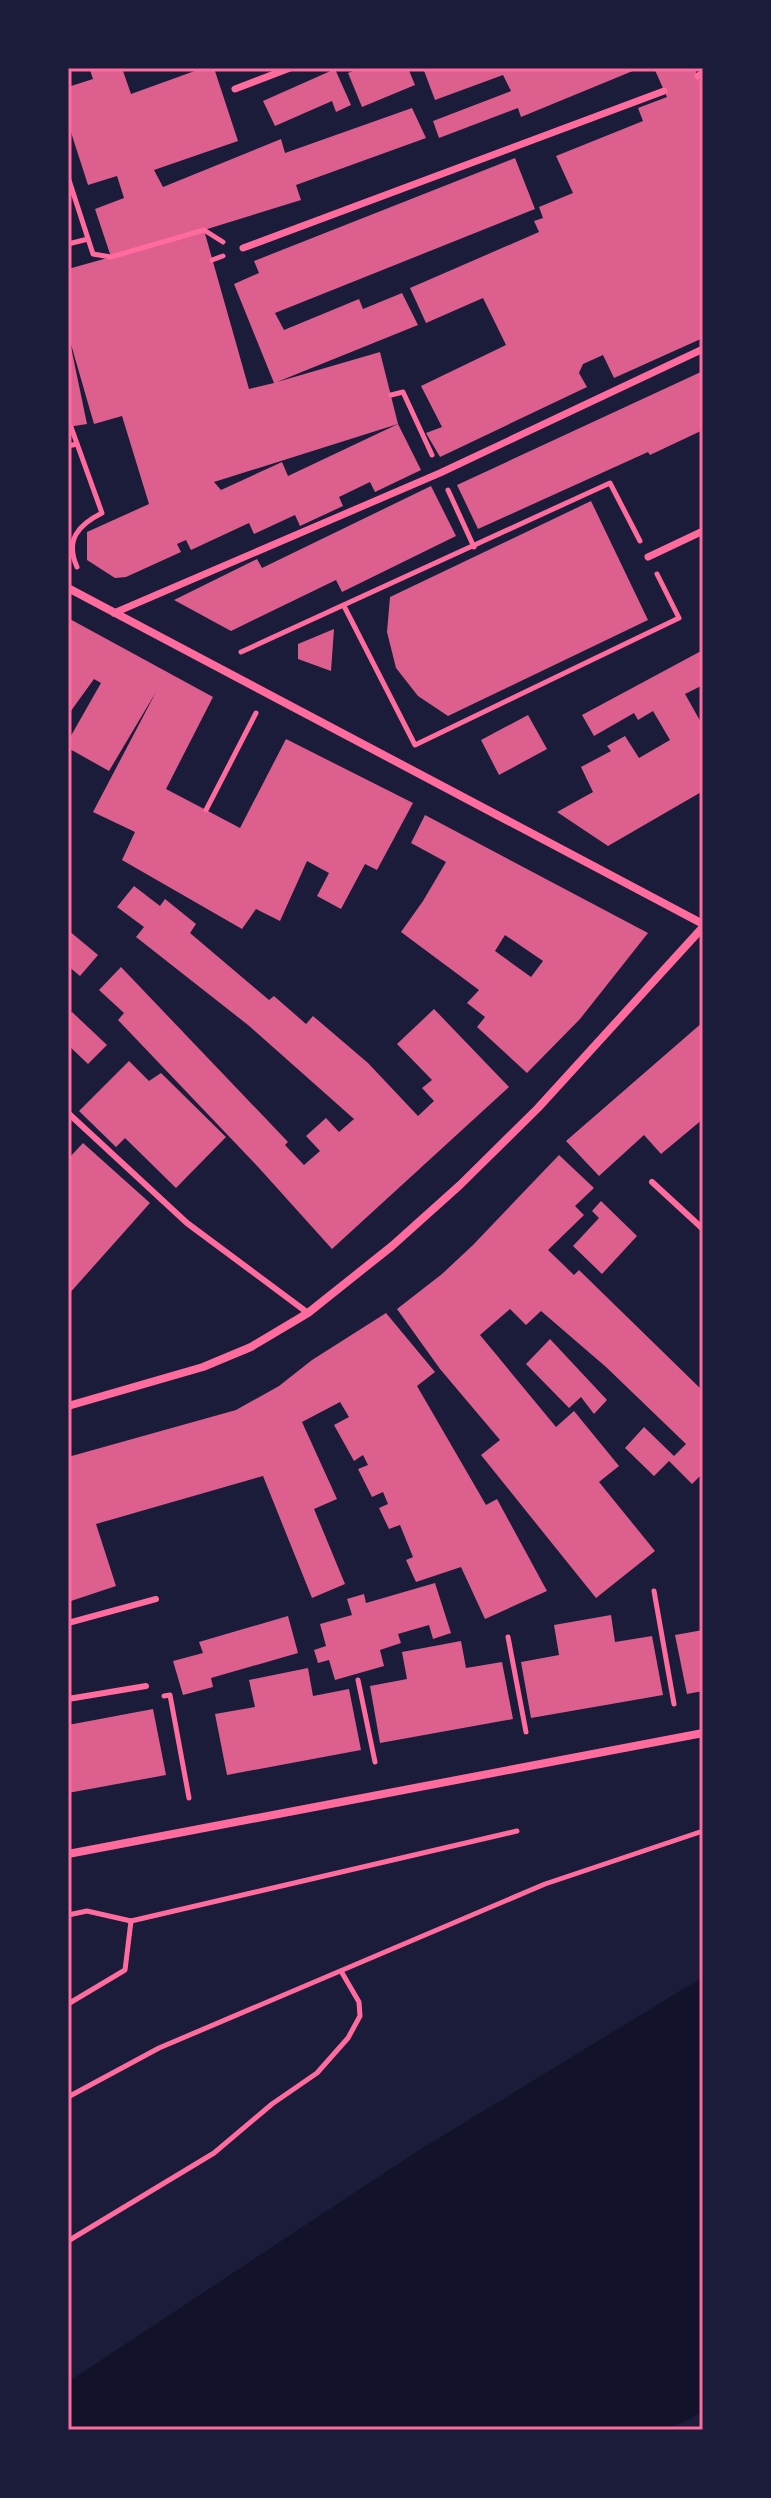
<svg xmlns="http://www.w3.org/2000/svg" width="771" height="2498" font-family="Commissioner,sans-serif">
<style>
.water{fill:#12122b}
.building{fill:#dd5f8e;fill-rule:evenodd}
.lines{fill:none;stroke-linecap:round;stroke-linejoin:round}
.path{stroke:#ff6b9d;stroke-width:5}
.service{stroke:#ff6b9d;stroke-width:6}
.pedestrian{stroke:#ff6b9d;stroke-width:7}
.minor{stroke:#ff6b9d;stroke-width:8}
.neatline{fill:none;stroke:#ff6b9d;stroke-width:3}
</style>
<rect width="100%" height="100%" fill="#1b1b3a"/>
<!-- water -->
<polygon class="water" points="703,1977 703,2412 667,2430 68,2430 68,2382 416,2152"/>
<!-- building -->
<g class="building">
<polygon points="95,68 122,68 131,94 203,68 214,68 238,141 154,170 163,187 281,139 285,153 412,108 426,138 296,185 301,200 204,230 249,389 274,383 234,284 259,273 254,261 515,158 535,209 275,313 284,330 359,299 363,309 402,293 418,325 277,382 380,352 398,424 214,482 221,490 282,462 288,476 398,424 421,470 375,492 370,482 339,497 343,506 300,526 295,515 254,534 249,523 191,550 186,540 177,544 181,552 126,577 115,578 87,560 87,532 149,504 122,416 94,424 68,334 68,269 111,257 95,209 124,198 117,176 88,185 68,123 68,87 93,79 90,70"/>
<polygon points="361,68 408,68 415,85 362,107 348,73"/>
<polygon points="423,68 640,68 521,117 518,108 439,138 433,121 511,91 503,75 435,100"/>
<polygon points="654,68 694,68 703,87 703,338 614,378 603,355 583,364 579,373 587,387 440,457 426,433 442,427 421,386 506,345 483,298 426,323 410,288 539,232 534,221 543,218 539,207 573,193 556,156 643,121 638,108 667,97"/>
<polygon points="335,69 351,105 336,112 332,101 275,126 263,101"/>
<polygon points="71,347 87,424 68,427 68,348"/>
<polygon points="703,371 703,430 650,455 648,452 478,529 457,485"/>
<polygon points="431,486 456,536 342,592 336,580 231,631 174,600 257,559 262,568"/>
<polygon points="591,501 648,620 448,716 418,696 396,668 387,632 390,597"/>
<polygon points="68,618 213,697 166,789 206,810 240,828 286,739 413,803 377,870 365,864 341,909 317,896 329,873 307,861 280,921 256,909 242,929 122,860 135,832 93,812 156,692 109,771 68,748 68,741 101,683 94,679 68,715"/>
<polygon points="334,629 331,671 298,659 298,644"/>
<polygon points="703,650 703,685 685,694 703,726 703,791 608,846 557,812 593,792 581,767 611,751 607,746 625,736 639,758 670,740 653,711 638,720 634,713 594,736 582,715"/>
<polygon points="528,715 547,749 499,775 481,740"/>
<path d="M425,815L648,933L580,1019L527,1073L477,1027L485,1017L467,1003L479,990L401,932L423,901L446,862L411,843ZM505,935L543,961L531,977L495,951Z"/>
<polygon points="134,886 160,906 165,899 196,924 190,933 269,1000 274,996 306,1024 313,1016 368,1063 418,1116 434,1101 422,1088 432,1080 397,1044 434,1009 509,1087 332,1249 259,1168 118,1020 124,1013 99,990 121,967 288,1142 285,1145 304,1165 320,1151 306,1136 326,1118 339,1132 354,1119 248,1025 136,937 144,927 117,907"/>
<polygon points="68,930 98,955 80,976 68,966"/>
<polygon points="72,1012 107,1045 88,1064 68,1045 68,1016"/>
<polygon points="703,1022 703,1119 661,1154 644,1135 599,1176 566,1141"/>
<polygon points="129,1061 149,1081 161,1073 226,1137 176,1188 125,1138 116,1147 79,1111"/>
<polygon points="83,1143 150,1203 68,1295 68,1159"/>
<polygon points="559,1155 594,1188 575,1206 584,1215 548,1250 574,1275 579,1270 703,1391 703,1473 692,1484 669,1461 654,1476 625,1448 644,1427 674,1456 686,1444 606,1367 541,1311 526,1325 510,1309 480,1335 556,1427 574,1411 619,1466 599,1482 655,1551 596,1598 481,1455 500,1440 440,1369 397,1309 442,1274 473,1245"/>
<polygon points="601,1201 637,1236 602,1274 573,1246 599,1218 592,1211"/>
<polygon points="386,1313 435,1372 417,1386 486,1505 497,1499 547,1591 485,1619 461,1567 416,1582 406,1560 413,1557 400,1525 389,1529 379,1508 388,1504 383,1492 372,1497 358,1469 368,1465 363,1455 354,1461 334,1425 349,1417 340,1402 302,1422 337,1499 314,1509 345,1584 312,1598 263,1476 96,1524 116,1586 68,1602 68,1457 236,1410 279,1386 312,1360"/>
<polygon points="550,1339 607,1400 594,1414 581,1397 569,1408 526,1364"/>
<polygon points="435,1583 451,1633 433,1639 429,1625 398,1634 401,1643 380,1650 384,1666 335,1680 329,1660 318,1663 314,1650 326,1646 320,1624 352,1615 347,1599 364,1594 366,1603"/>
<polygon points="611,1615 615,1642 652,1636 663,1695 531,1718 521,1662 559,1655 554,1625"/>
<polygon points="288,1616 298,1653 211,1678 213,1687 183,1695 173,1661 203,1653 199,1642"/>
<polygon points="703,1630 703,1691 687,1694 675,1635"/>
<polygon points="461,1641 466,1668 502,1662 513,1719 380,1743 370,1686 407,1679 402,1652"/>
<polygon points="308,1668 313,1696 349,1689 361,1750 227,1775 215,1714 255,1707 249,1680"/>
<polygon points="153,1709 166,1775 68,1793 68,1725"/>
</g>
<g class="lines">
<!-- path -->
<g class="path">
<polyline points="68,177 93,254 111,257 204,230 223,242"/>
<polyline points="68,244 88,239"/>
<polyline points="212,260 223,256"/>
<polyline points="391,395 403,392 432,455"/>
<path d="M71,427L102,513C78,525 65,540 77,567"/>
<polyline points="68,446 77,444"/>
<polyline points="448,490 474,547"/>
<polyline points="344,606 415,745 679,618 657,574"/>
<polyline points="241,652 610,483 640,541"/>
<polyline points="206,810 256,713"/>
<polyline points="654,1591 674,1704"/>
<polyline points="508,1637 526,1732"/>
<polyline points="358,1680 375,1762"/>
<polyline points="164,1696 170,1695 189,1798"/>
<polyline points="68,1915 87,1911 131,1921 517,1831"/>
<polyline points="68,2004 125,1970 131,1921"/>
<polyline points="68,2097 159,2048 545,1884 703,1831"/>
<polyline points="68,2241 214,2153 272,2104 317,2073 348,2038 360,2016 359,2002 341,1971"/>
</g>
<!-- service -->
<g class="service">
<polyline points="68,1113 187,1223 308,1313"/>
<polyline points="652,1182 703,1229"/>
<polyline points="68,1623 156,1599"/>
<polyline points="68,1699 146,1686"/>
</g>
<!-- pedestrian -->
<g class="pedestrian">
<polyline points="698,76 703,73"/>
<polyline points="235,89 290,68"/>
<polyline points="243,248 664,91"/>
<polyline points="648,557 703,531"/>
<polyline points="114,613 440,473 703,349"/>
</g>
<!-- minor -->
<g class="minor">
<polyline points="68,588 703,924"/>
<polyline points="68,1406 203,1367 251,1347 308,1313 392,1246 460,1185 538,1108 703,927"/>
<polyline points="68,1854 703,1733"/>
</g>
</g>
<!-- border -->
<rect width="771" height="2498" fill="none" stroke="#1b1b3a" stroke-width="140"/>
<rect x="70" y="70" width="631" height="2358" class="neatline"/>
</svg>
